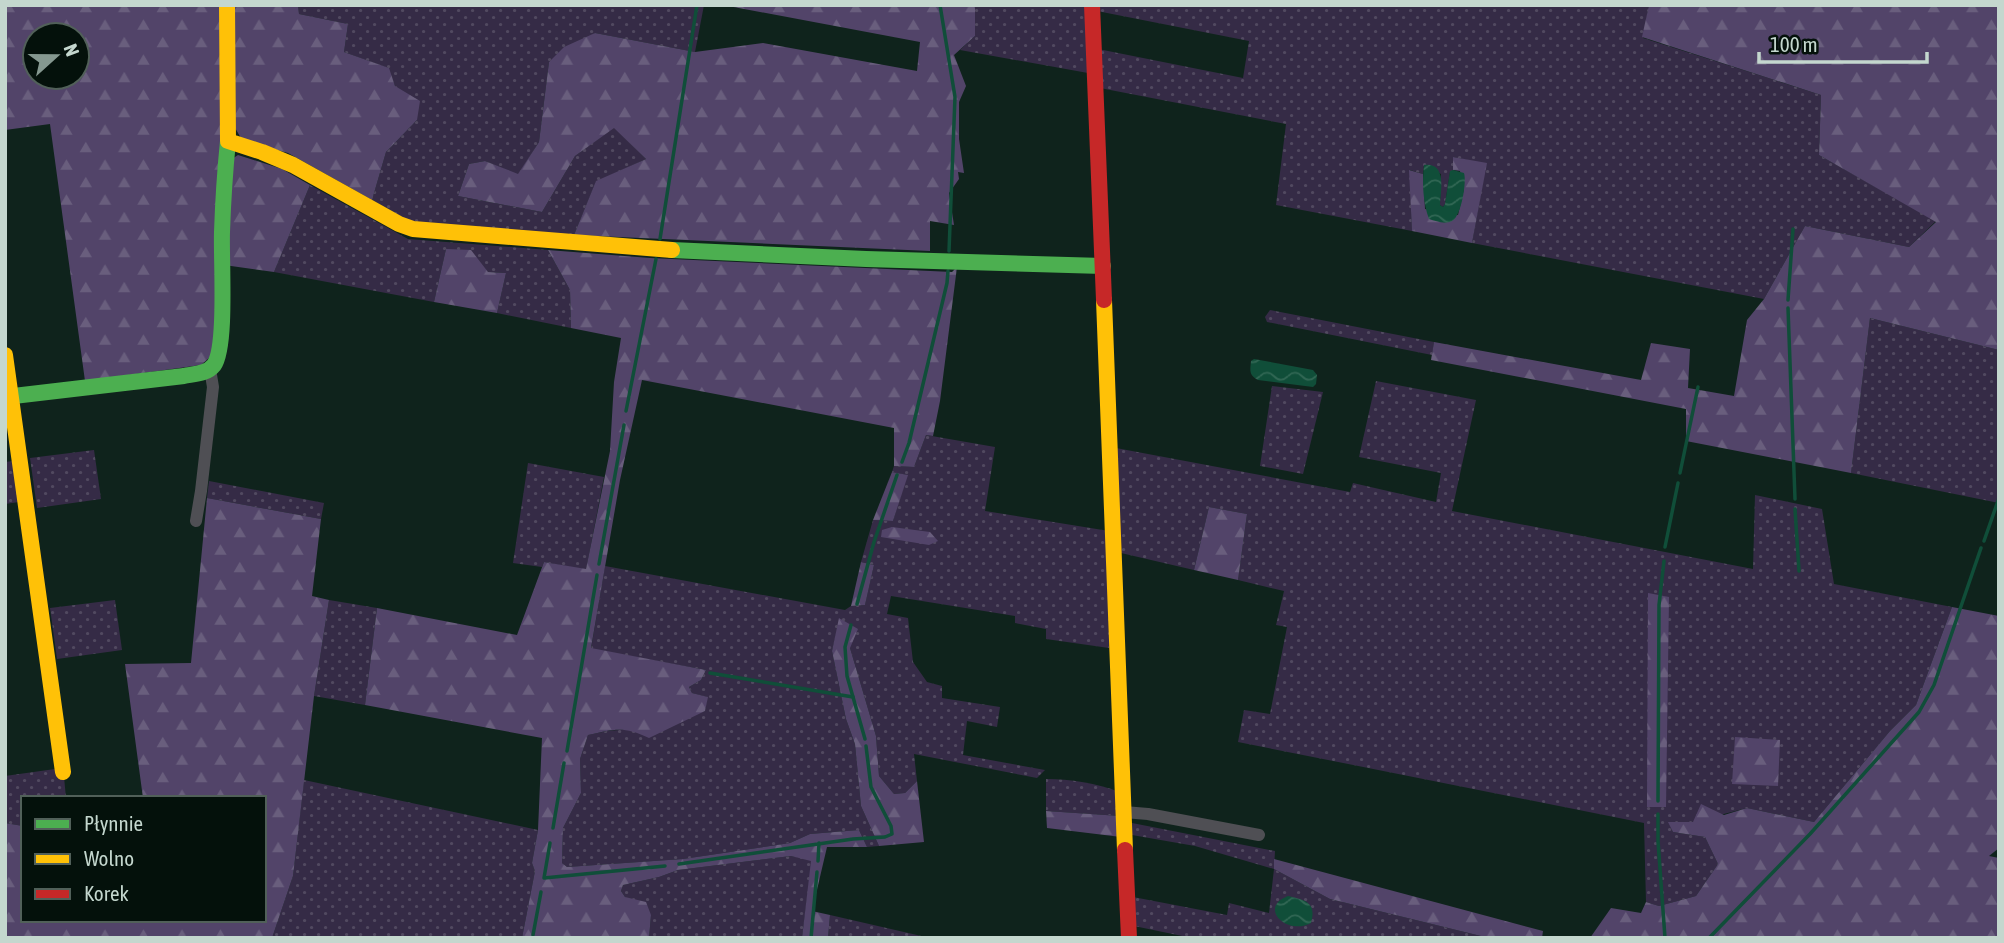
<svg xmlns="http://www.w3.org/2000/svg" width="2004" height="943" font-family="'Asap Condensed',sans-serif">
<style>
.green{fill:url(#green-dots)}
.forest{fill:url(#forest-firs);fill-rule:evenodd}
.water{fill:url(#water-waves)}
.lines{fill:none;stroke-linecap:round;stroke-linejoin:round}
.stream{stroke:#104e39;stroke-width:3.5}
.street{stroke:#4f4f54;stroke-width:12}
.fast{stroke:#4caf50;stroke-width:16}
.slow{stroke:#ffc107;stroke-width:16}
.jam{stroke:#c62828;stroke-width:16}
</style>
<defs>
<pattern id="green-dots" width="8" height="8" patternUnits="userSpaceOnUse" patternTransform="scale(1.75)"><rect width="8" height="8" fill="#352b46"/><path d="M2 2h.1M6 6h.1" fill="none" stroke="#514960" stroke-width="1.8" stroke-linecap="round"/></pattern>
<pattern id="forest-firs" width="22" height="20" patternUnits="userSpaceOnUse" patternTransform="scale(1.75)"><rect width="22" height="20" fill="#524469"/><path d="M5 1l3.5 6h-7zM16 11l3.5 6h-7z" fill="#695e7d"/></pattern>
<pattern id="water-waves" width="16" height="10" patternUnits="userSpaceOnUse" patternTransform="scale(1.75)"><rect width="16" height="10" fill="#104e39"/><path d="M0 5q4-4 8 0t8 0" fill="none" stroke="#316754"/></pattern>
</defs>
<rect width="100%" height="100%" fill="#0f231c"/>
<!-- green -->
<g class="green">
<polygon points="298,5 704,5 695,52 595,33 549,62 539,142 518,175 485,161 469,164 458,196 542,212 575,156 614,127 646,159 596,182 574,235 413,223 372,200 386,152 417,120 395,86 388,68 344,52 348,24 299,14"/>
<polygon points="975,5 1086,5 1088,73 960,50 975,36"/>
<polygon points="1096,5 1649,5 1643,38 1821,95 1819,155 1936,221 1909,247 1805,226 1764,299 1472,243 1486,164 1453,157 1453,170 1450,172 1445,204 1443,207 1440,205 1441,174 1424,165 1423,174 1410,170 1412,231 1276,205 1286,124 1100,88 1098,49 1243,78 1249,41 1097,11"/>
<polygon points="310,185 408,239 548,250 570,290 571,328 497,313 506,273 488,272 446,249 434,302 274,272"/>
<polygon points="1270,310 1434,342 1432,355 1267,322 1265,317"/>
<polygon points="1870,318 1999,350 1999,503 1851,473"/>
<polygon points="1376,381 1476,400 1452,511 1753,569 1755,495 1822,509 1834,584 1952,607 1916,705 1890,731 1814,822 1747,808 1693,822 1669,822 1673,832 1705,837 1718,864 1696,896 1659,906 1646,902 1644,823 1238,742 1244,710 1270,714 1287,627 1276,625 1284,591 1238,580 1247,514 1209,507 1194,570 1121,553 1116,448 1350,492 1353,483 1436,502 1441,473 1359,457"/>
<polygon points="1272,386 1323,392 1303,474 1260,466"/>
<polygon points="926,435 995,447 985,511 1109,531 1109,648 1046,639 1046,629 1015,623 1015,616 891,596 887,614 908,618 913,662 927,682 942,686 942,698 1000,707 997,727 967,721 963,755 1045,770 1037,778 914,754 917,781 905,793 894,794 879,776 876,736 850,648 840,618 832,651 846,719 855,744 861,806 879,846 867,847 859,830 810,834 790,843 683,859 567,867 562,863 563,828 581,793 580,759 588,735 607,731 631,729 705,711 707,697 692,693 689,687 701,680 706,670 591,649 605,566 845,610 851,606 865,605 874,565 861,562 873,520 893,521 907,475 892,472 894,466 914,467"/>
<polygon points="94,450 101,499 37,508 30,458"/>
<polygon points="13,461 19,502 5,504 5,462"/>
<polygon points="528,463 604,477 586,570 544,562 542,567 513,563"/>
<polygon points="209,481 324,503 321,519 207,498"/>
<polygon points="115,600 122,650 57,659 50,608"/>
<polygon points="329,600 377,608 365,705 314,696"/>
<polygon points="55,769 64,777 66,798 23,798 23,826 5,823 5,776"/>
<path d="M1046,779C1070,779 1097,783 1119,792L1120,816L1046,811Z"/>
<polygon points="304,780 538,830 532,863 535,871 522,938 272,938 293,876"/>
<polygon points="1132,823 1275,851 1274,869 1330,899 1489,938 1192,938 1134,926 1133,897 1227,915 1229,903 1269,913 1274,869 1195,846 1132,835"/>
<polygon points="791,856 812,860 802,938 649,938 651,915 625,897 621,891 623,885 659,877 678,870"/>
<polygon points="830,915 930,938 828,938"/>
</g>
<!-- forest -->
<g class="forest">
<path d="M5,5H223L216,348L209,358L201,365L85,381L50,124L5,130ZM35,35H77V77H35Z"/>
<polygon points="233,5 298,5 299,14 348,24 344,52 389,68 395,86 420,101 417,120 386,152 372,200 288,153 242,140 234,126"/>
<polygon points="723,5 975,5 975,36 954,55 966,86 959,102 959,139 964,173 958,172 959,179 949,193 954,225 930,221 930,251 574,235 596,181 646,159 614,128 575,156 542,212 458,196 469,164 485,161 518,174 539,142 549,62 564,47 595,33 695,52 763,43 917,71 920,42"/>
<polygon points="1649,5 1999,5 1999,350 1870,318 1851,473 1686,441 1686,409 1431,360 1434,342 1641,380 1651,343 1690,349 1688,388 1734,396 1747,320 1764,299 1805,226 1909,247 1936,222 1819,155 1821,95 1642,37"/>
<polygon points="238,155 282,169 310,185 274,272 224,265 229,161"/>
<polygon points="1453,157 1487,163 1472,243 1412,231 1409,170 1423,174 1425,209 1458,215 1464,189 1460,171 1453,170"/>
<polygon points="446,249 471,250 488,272 506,273 497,313 434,302"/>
<path d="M548,250L650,258L952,272L957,267L940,401L933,436L926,435L914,467L894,466V428L642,380L620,480L591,648L706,670L701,680L689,687L692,693L708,697L705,711L649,738C624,726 615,729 588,735L580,759L581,793L563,828L562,863L567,867L683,859L790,843L810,834L859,830L867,847H827L812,911L830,915L828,938H802L811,861L791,856L678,870L659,877L623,885L621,891L625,897L646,902L651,915L649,938H522L535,871L532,863L538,830L542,738L365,705L377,608L517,635L544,562L586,569L610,451L614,382L621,338L571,328L570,290Z"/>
<polygon points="892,472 908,475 893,521 873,520"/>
<polygon points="207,498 321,519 312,596 329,600 314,696 293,876 272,938 5,938 5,823 23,826 23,920 264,920 264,798 143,798 125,664 191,663"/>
<polygon points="1209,507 1247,514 1238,580 1194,570"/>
<polygon points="892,527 930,532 938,541 929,545 881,537 882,530"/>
<polygon points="861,562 874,565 865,605 851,606"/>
<polygon points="1648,593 1669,597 1666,807 1647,807"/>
<polygon points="1952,607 1999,616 1999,848 1989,856 1999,858 1999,938 1590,938 1611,908 1641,913 1646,902 1659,906 1696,896 1718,864 1705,837 1673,832 1668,822 1693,822 1701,804 1724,815 1747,808 1814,822 1890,731 1916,705"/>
<polygon points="839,618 858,629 850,648 876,736 879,776 894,794 905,793 917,781 924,842 879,846 861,806 855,744 846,719 832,651"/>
<polygon points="1735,737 1780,740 1778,786 1732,784"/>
<polygon points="1046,811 1120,816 1121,837 1047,828"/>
<polygon points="1274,859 1543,931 1542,938 1489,938 1330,899 1274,869"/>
</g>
<!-- water -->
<g class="water">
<path d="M1424,165C1447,162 1441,190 1440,205L1443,207L1445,204L1450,171L1453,170L1464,173C1467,182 1461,217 1452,221C1445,225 1436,221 1429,219C1423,203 1422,183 1424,165Z"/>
<path d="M1254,359L1313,370L1317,375L1316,384L1313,387L1258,380C1249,375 1250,371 1251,361Z"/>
<path d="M1288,896C1305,900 1317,902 1311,923C1288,936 1257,908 1288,896Z"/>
</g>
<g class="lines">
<!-- stream -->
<g class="stream">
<polyline points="940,5 955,97 949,251"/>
<polyline points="660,239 697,5"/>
<polyline points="1788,300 1793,229"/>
<polyline points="1788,308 1795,499"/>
<polyline points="626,411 656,259"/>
<polyline points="902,462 909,443 947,283 948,271"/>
<polyline points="1680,473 1698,387"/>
<polyline points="1795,509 1799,571"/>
<polyline points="1984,541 1999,498"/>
<polyline points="1665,547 1678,483"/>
<polyline points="599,564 624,425"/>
<polyline points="857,604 874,542 897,475"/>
<polyline points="851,625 845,647 847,676 865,739"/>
<polyline points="710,673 853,697"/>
<polyline points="567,751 597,575"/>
<polyline points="1658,801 1659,605 1664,561"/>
<polyline points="1658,814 1658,841 1665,938"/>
<polyline points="553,828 564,763"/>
<polyline points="550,843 544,878 665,866"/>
<polyline points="818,861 819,843"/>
<polyline points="679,864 853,839 885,837 892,834 891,826 871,787 866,746"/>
<polyline points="533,935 541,892"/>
<polyline points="811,938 817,872"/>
<polyline points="1709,938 1810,834 1919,712 1934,685 1981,548"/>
</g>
<!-- street -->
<g class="street">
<polyline points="196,521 201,491 213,387 210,369"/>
<polyline points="1124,812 1148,814 1259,835"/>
</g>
<!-- fast -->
<g class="fast">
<polyline points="672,250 866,259 1103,266"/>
<path d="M5,397L184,376C194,374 207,374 214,365C227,347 221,259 222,232C223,202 225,171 228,141"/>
</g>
<!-- slow -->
<g class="slow">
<polyline points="227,5 228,141 262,152 293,165 399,224 413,229 672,250"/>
<polyline points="1104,300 1125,850"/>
<polyline points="5,355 63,772"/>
</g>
<!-- jam -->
<g class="jam">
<polyline points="1092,5 1104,300"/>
<polyline points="1125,850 1129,938"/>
</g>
</g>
<!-- border -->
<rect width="2004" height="943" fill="none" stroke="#c4d7ce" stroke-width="14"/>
<!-- legend -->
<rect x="21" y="796" width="245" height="126" fill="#04110b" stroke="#516059" stroke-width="2"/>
<rect x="35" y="819" width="35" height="10" fill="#4caf50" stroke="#516059" stroke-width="2"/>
<text x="84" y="831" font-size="21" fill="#c4d7ce">Płynnie</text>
<rect x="35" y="854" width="35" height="10" fill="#ffc107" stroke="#516059" stroke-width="2"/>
<text x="84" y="866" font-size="21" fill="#c4d7ce">Wolno</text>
<rect x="35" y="889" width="35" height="10" fill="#c62828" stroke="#516059" stroke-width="2"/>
<text x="84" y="901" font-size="21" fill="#c4d7ce">Korek</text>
<!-- north arrow -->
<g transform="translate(56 56) rotate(69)"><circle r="33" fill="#04110b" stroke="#516059" stroke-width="2"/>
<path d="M0-5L12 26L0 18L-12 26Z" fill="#859890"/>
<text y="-10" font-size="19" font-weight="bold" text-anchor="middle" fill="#c4d7ce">N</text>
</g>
<!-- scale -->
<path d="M1759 52v10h168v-10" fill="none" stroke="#c4d7ce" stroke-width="3.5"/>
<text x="1770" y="52" font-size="21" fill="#c4d7ce" stroke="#04110b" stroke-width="5" paint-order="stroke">100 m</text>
</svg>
